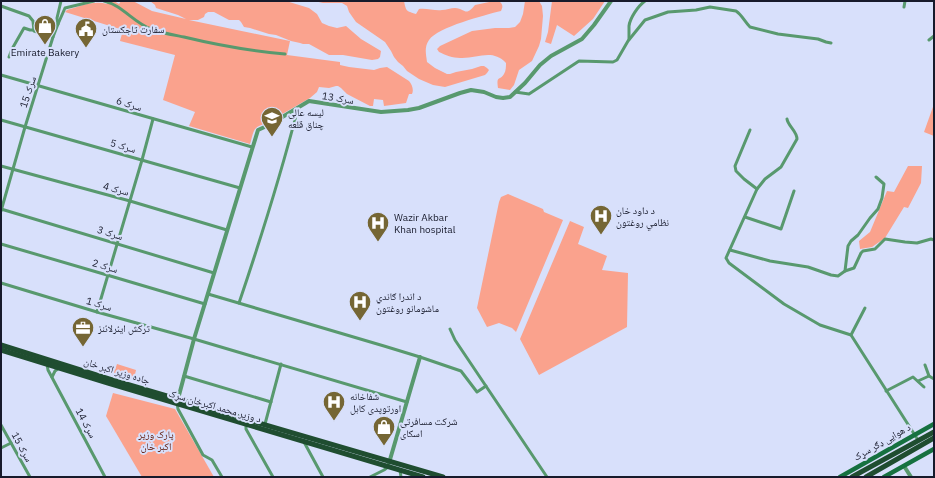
<svg xmlns="http://www.w3.org/2000/svg" width="935" height="478" font-family="'IBM Plex Sans','Noto Naskh Arabic',sans-serif">
<style>
.green{fill:#faa28d}
.lines{fill:none;stroke-linecap:round;stroke-linejoin:round}
.minor{stroke:#58996e;stroke-width:3}
.tertiary{stroke:#58996e;stroke-width:4}
.secondary{stroke:#167140;stroke-width:4.5}
.primary{stroke:#1f4d30;stroke-width:5}
.labels{text-anchor:middle;dominant-baseline:central;stroke-width:4;stroke-linejoin:round;paint-order:stroke}
.poi-label{font-size:10px;fill:#171a2b;stroke:#d8e0fb;text-anchor:start}
.street-label{font-size:10px;fill:#171a2b;stroke:#d8e0fb}
.park-label{font-size:10px;fill:#5d1505;stroke:#d8e0fb}
</style>
<rect width="100%" height="100%" fill="#d8e0fb"/>
<!-- green -->
<g class="green">
<path d="M108,1H114L119,4L121,1H133L152,11L186,19L178,15L156,8L155,5L150,1H286L309,8L317,14L322,23L329,26L337,28L346,26L361,39L381,51L380,57L378,59L372,60L343,55H329L309,44H303L300,43L291,41L276,35L269,34L250,28L244,27L241,22L239,20H229L214,12H208L205,14L204,17L198,20H189L290,41L287,55L340,62V65L349,67L374,70L380,68L387,67L409,81C412,84 414,90 412,94H409L406,103L384,106L383,100L374,99L373,106H370L347,94L341,88L338,86H336L329,88L319,87L317,92L310,98L265,124C252,127 254,132 250,144L189,126L195,112L163,100L175,55L120,41L123,30L65,12L67,10C80,6 94,0 107,4Z"/>
<path d="M314,1H404C406,11 406,11 416,14L419,9C427,8 435,11 442,10C446,10 451,8 455,8C466,9 465,17 475,5L494,1L500,2C503,5 503,7 501,11C485,15 438,27 429,40C424,47 426,54 427,62L435,68L447,74H450L456,72L472,69L481,66H484L487,68L489,70L487,73L485,75L445,87L433,85L419,79L407,71L403,66L398,62L394,57L391,51L385,42L356,22L349,12L347,6L342,3H323Z"/>
<path d="M525,1H539L542,6L543,16L541,39L539,46L532,61L519,70L514,85L510,90L498,88C496,75 500,81 504,74C506,71 506,66 506,63C492,48 477,59 460,58C453,58 445,55 439,52L437,49L440,46L472,31L495,28H509L515,27L520,22L523,14Z"/>
<polygon points="552,1 605,1 593,19 574,36 557,25 551,44 545,42 548,32"/>
<polygon points="934,104 934,136 924,132"/>
<polygon points="908,166 922,166 921,183 908,208 904,207 885,238 872,247 860,249 859,241 870,232 887,191 894,192"/>
<polygon points="508,194 543,209 544,212 563,220 516,332 512,328 499,323 487,327 477,308 499,202 501,197"/>
<polygon points="570,221 584,227 578,244 607,256 602,270 628,273 627,327 539,375 520,339"/>
<polygon points="117,364 136,370 134,379 109,371 110,368 115,370"/>
<polygon points="113,393 175,409 214,477 142,477 106,416"/>
</g>
<g class="lines">
<!-- minor -->
<g class="minor">
<path d="M104,1C122,5 134,23 151,29C161,33 174,35 184,37C217,45 251,51 285,54"/>
<polyline points="1,6 29,16 33,21 34,31 53,37"/>
<polyline points="904,7 905,1"/>
<polyline points="58,24 57,18 61,1"/>
<path d="M629,39C629,35 629,31 629,26C630,18 638,6 645,1"/>
<polyline points="929,40 934,36"/>
<polyline points="9,57 12,49 24,28 30,30 34,30"/>
<polyline points="1,75 252,147"/>
<path d="M515,92L529,94L579,61L613,62L617,60L628,41L645,20L648,19L668,12L696,10L710,7L736,11C742,15 745,22 750,27L778,34L818,39L826,42L831,43"/>
<path d="M787,119C788,126 797,131 797,139L781,167L765,179L757,189L726,258L729,263L784,304L820,325L851,335L918,440"/>
<polyline points="1,120 240,188"/>
<polyline points="750,130 735,166 736,171 744,179 757,189"/>
<polyline points="1,166 130,201 227,230"/>
<polyline points="1,209 214,273"/>
<polyline points="1,211 25,127 53,37 58,24 65,8 94,1"/>
<polyline points="745,217 781,229 794,191"/>
<polyline points="1,244 107,275 205,304"/>
<polyline points="730,250 770,261 808,267 831,275 838,276 845,271 854,268 861,253 863,251 875,249 885,239 905,242 917,243 931,239 934,240"/>
<polyline points="845,271 848,246 851,241 858,235 870,218 878,209 882,198 884,184 876,177"/>
<polyline points="1,283 97,312 194,339 407,402"/>
<polyline points="208,294 384,346 420,357 461,371 477,392 486,386"/>
<path d="M239,303C261,238 281,174 298,108"/>
<polyline points="97,312 142,160 153,119"/>
<polyline points="450,329 455,340 547,477"/>
<polyline points="851,335 865,308"/>
<polyline points="47,364 48,370 105,477"/>
<polyline points="925,365 929,376 934,379"/>
<polyline points="184,376 271,402"/>
<polyline points="52,377 55,371 59,368"/>
<polyline points="918,381 929,376"/>
<polyline points="886,391 913,377 924,387"/>
<polyline points="177,403 178,409 203,455 212,460 222,477"/>
<polyline points="246,423 246,429 273,477"/>
<polyline points="265,424 281,364"/>
<polyline points="1,425 30,477"/>
<polyline points="304,442 323,477"/>
<polyline points="1,448 11,443"/>
<polyline points="400,470 401,477"/>
<polyline points="370,477 384,470 388,467"/>
</g>
<!-- tertiary -->
<g class="tertiary">
<polyline points="178,399 194,339 258,130 269,125 309,101 381,112 408,110 419,108 460,93 471,90 484,92 496,97 503,98 510,97 525,83 540,65 551,56 582,39 594,25 611,1"/>
<polyline points="389,463 420,357"/>
<polyline points="904,466 911,477"/>
</g>
<!-- secondary -->
<g class="secondary">
<polyline points="840,477 934,424"/>
<polyline points="884,477 934,449"/>
</g>
<!-- primary -->
<g class="primary">
<polyline points="1,345 109,379 443,477"/>
<polyline points="1,350 108,383 423,477"/>
<polyline points="852,477 934,432"/>
<polyline points="866,477 934,438"/>
</g>
</g>
<!-- icons -->
<defs>
<g id="shop-pin" transform="scale(1.15)"><path d="M0 17L-7.5 6A9.5 9.5 0 1 1 7.5 6Z" fill="#756634" stroke="#d8e0fb"/><path d="M-5-2.5h2.3a2.7 3.5 0 0 1 5.4 0H5L5.5 6h-11ZM-1.5-2.5h3a1.5 2.3 0 0 0-3 0Z" fill="#fff"/></g>
<g id="civic-pin" transform="scale(1.15)"><path d="M0 17L-7.5 6A9.5 9.5 0 1 1 7.5 6Z" fill="#756634" stroke="#d8e0fb"/><path d="M-.6-6.5H3V-4.5H.6V-3L4-1V1h2V6H-6V1h2V-1L-.6-3ZM-1.2 2.5V6h2.4V2.5Z" fill="#fff"/></g>
<g id="school-pin" transform="scale(1.15)"><path d="M0 17L-7.5 6A9.5 9.5 0 1 1 7.5 6Z" fill="#756634" stroke="#d8e0fb"/><path d="M0-5L7-2L0 1L-7-2ZM-4 1L0 2.5L4 1V4Q0 6-4 4Z" fill="#fff"/></g>
<g id="hospital-pin" transform="scale(1.15)"><path d="M0 17L-7.5 6A9.5 9.5 0 1 1 7.5 6Z" fill="#756634" stroke="#d8e0fb"/><path d="M-5-5h3v3.5h4V-5h3V5h-3V1.5h-4V5h-3Z" fill="#fff"/></g>
<g id="office-pin" transform="scale(1.15)"><path d="M0 17L-7.5 6A9.5 9.5 0 1 1 7.5 6Z" fill="#756634" stroke="#d8e0fb"/><path d="M-6-3h4V-5.5h4V-3h4V5H-6ZM-1-4.5V-3h2v-1.5ZM-6 0V1H6V0Z" fill="#fff"/></g>
</defs>
<g fill-rule="evenodd">
<use href="#shop-pin" x="45" y="26"/>
<use href="#civic-pin" x="86" y="29"/>
<use href="#school-pin" x="272" y="118"/>
<use href="#hospital-pin" x="601" y="216"/>
<use href="#hospital-pin" x="378" y="223"/>
<use href="#hospital-pin" x="360" y="302"/>
<use href="#office-pin" x="83" y="328"/>
<use href="#hospital-pin" x="334" y="402"/>
<use href="#shop-pin" x="384" y="427"/>
</g>
<g class="labels">
<!-- poi labels -->
<g class="poi-label">
<text x="102" y="29">سفارت تاجکستان</text>
<text x="45" y="52" text-anchor="middle">Emirate Bakery</text>
<text x="288" y="112">لیسه عالی<tspan x="288" dy="12">چناق قلعه</tspan></text>
<text x="616" y="210">د داود خان<tspan x="616" dy="12">نظامي روغتون</tspan></text>
<text x="394" y="217">Wazir Akbar<tspan x="394" dy="12">Khan hospital</tspan></text>
<text x="376" y="296">د اندرا ګاندي<tspan x="376" dy="12">ماشومانو روغتون</tspan></text>
<text x="98" y="328">ترکش ایئرلائنز</text>
<text x="350" y="396">شفاخانه<tspan x="350" dy="12">اورتوپدی کابل</tspan></text>
<text x="400" y="421">شرکت مسافرتی<tspan x="400" dy="12">اسکای</tspan></text>
</g>
<!-- street labels -->
<g class="street-label">
<text transform="translate(28 92) rotate(-72)">سرک 15</text>
<text transform="translate(338 98) rotate(9)">سرک 13</text>
<text transform="translate(129 104) rotate(17)">سرک 6</text>
<text transform="translate(123 146) rotate(16)">سرک 5</text>
<text transform="translate(116 189) rotate(15)">سرک 4</text>
<text transform="translate(110 233) rotate(17)">سرک 3</text>
<text transform="translate(105 266) rotate(16)">سرک 2</text>
<text transform="translate(99 304) rotate(16)">سرک 1</text>
<text transform="translate(117 371) rotate(17)">جاده وزیر اکبر خان</text>
<text transform="translate(215 406) rotate(16)">د وزیر محمد اکبرخان سړک</text>
<text transform="translate(86 423) rotate(62)">سرک 14</text>
<text transform="translate(882 442) rotate(-30)">د هوایی ډګر سړک</text>
<text transform="translate(22 447) rotate(61)">سرک 15</text>
</g>
<!-- park labels -->
<g class="park-label">
<text x="156" y="434">پارک وزیر<tspan x="156" dy="12">اکبر خان</tspan></text>
</g>
</g>
<!-- border -->
<rect width="935" height="478" fill="none" stroke="#171a2b" stroke-width="4"/>
</svg>
